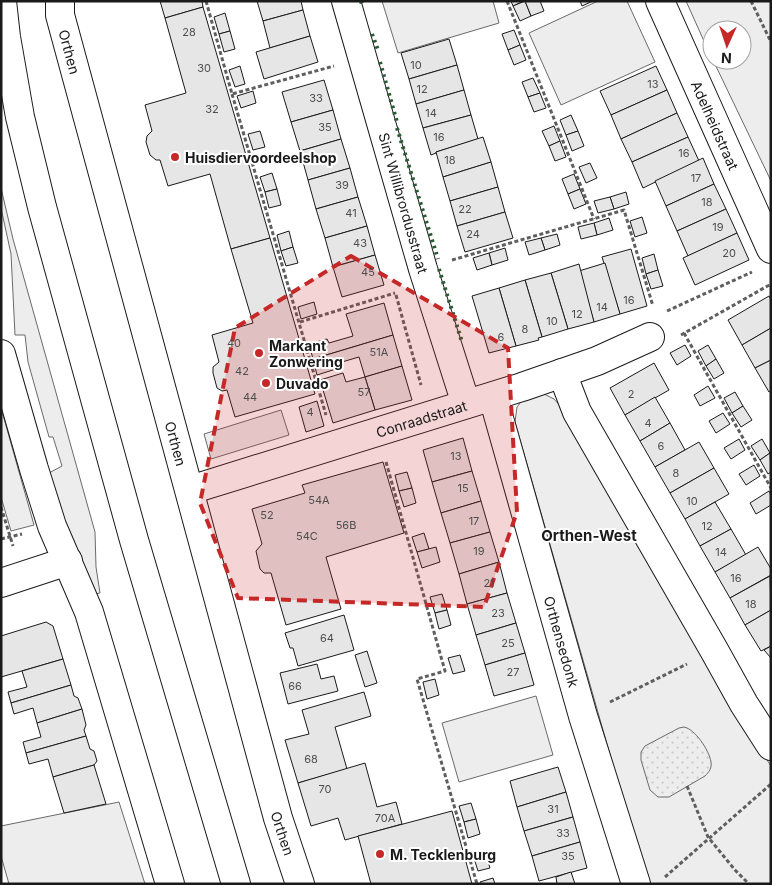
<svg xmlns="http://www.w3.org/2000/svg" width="772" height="885" font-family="Inter,sans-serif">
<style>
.built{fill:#ededed;stroke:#6a6a6a}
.park{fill:url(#park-dots);stroke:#6a6a6a}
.building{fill:#e6e6e6;stroke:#1a1a1a}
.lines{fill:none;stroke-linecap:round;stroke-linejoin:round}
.minor-casing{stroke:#1a1a1a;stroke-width:30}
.secondary-casing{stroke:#1a1a1a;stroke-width:30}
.path{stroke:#5f5f5f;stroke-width:3;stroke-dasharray:4 2.5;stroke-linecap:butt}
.minor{stroke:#fff;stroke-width:28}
.secondary{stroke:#fff;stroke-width:28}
.hedge{stroke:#2b5a34;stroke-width:4;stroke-dasharray:2.5 4;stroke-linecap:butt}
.marked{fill:#c62828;fill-opacity:0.2;stroke:#c62828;stroke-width:4;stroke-dasharray:10 6;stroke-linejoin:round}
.poi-dot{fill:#c62828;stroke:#fff;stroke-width:2}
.labels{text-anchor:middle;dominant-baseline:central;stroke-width:4;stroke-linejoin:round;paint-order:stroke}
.number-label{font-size:11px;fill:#4d4d4d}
.street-label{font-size:14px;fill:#1a1a1a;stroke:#fff}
.poi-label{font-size:14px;font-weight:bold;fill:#1a1a1a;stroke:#fff;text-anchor:start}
.neighbourhood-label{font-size:15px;font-weight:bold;fill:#1a1a1a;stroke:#fff}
</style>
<defs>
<pattern id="park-dots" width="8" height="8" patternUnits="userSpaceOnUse" patternTransform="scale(1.25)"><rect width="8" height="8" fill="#ededed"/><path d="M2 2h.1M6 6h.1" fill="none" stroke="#cbcbcb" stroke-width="1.8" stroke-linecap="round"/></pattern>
</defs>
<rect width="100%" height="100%" fill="#fff"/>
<!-- built -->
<g class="built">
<polygon points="382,1 493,1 499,23 398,53"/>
<polygon points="598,1 627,1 655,62 561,105 529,33"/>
<polygon points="686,1 771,1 771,181 713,60 742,60 742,30 712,30 712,59"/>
<polygon points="1,188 13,239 95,532 96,567 100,593 95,594 66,528 49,473 62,466 53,437 49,437 28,362 25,335 15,335 11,254 1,208"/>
<polygon points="544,394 554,399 562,408 746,728 771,766 771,884 647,884 515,422 517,407 523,399 533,395"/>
<polygon points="1,408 34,525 11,531 1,497"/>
<polygon points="281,410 289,435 211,459 204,434"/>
<polygon points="536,696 553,755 459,782 442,723"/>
<polygon points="119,802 145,884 9,884 1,856 1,826"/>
</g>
<!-- park -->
<path class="park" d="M684,727C695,729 709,750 711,762C712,768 709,772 705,776L669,797H658L650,790L641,760V752L645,746L679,728Z"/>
<!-- building -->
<g class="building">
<polygon points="160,1 202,1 203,7 165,18"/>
<polygon points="257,1 301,1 303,10 263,21"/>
<polygon points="511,1 524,1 513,6"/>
<polygon points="525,1 531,16 520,21 513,6"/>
<polygon points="525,1 540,1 544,11 531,16"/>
<polygon points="580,1 593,1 582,6"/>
<polygon points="203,7 270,238 231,249 210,174 168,186 160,160 156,160 150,155 146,142 147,136 152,131 145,105 186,93 165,18"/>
<polygon points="303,10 310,36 270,48 263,21"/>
<polygon points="225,13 230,31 219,34 214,17"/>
<polygon points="514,30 520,45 508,50 502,34"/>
<polygon points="230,31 235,49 224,52 219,34"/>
<polygon points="310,36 318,62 264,79 256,52"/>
<polygon points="449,39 457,65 409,79 401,53"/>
<polygon points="520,45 526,60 514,65 508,50"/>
<polygon points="457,65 464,90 416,104 409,79"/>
<polygon points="240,66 245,84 235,87 229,70"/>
<polygon points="656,66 667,90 611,115 600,91"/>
<polygon points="533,78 540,93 528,97 522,82"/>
<polygon points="324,80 333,110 291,122 282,92"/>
<polygon points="464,90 471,115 423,128 416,104"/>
<polygon points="667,90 677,113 621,139 611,115"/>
<polygon points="253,91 256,103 241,108 237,96"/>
<polygon points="540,93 546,108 534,112 528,97"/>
<polygon points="333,110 341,139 300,151 291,122"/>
<polygon points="677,113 688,137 632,162 621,139"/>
<polygon points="471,115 478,139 436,152 436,153 431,155 423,128"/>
<polygon points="571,115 578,131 566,135 560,120"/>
<polygon points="554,126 560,141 549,146 542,131"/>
<polygon points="260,131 265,147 253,150 248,134"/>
<polygon points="578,131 584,146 572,151 566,135"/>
<polygon points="483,137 491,162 443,177 436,152"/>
<polygon points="688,137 699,161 643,188 632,162"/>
<polygon points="341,139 350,168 308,180 300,151"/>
<polygon points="560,141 566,157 555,161 549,146"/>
<polygon points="703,158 714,184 666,206 655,181"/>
<polygon points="491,162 498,187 450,201 443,177"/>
<polygon points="590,163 597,178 586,183 579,167"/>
<polygon points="350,168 358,197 316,209 308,180"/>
<polygon points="272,173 277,189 265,192 260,177"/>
<polygon points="574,174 580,189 568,194 562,179"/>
<polygon points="714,184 726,209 677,231 666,206"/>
<polygon points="498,187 505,212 457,226 450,201"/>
<polygon points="277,189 281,205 269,208 265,192"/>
<polygon points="580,189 586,204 574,209 568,194"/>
<polygon points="626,192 629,204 614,209 610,197"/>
<polygon points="358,197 367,226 325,238 316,209"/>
<polygon points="610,197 614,209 598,213 594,201"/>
<polygon points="726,209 737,233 688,256 677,231"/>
<polygon points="505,212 513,238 465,252 457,226"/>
<polygon points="642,217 647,233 635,237 630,221"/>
<polygon points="609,218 613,230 597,235 594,223"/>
<polygon points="594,223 597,235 581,239 578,227"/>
<polygon points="367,226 375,255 333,267 325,238"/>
<polygon points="289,231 293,247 281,251 277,235"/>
<polygon points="737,233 749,260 695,285 683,258"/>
<polygon points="557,234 560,245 545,250 541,238"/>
<polygon points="270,238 315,394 235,417 227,390 222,391 217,388 213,373 213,367 219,362 212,335 253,323 231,249"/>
<polygon points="541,238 545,250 529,255 525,242"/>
<polygon points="293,247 298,263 286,266 281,251"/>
<polygon points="505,248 508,260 492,265 489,253"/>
<polygon points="631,249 647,306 620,314 602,257"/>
<polygon points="489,253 492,265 477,270 473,258"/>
<polygon points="654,254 658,270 646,274 642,258"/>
<polygon points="375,255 384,285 342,297 333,267"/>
<polygon points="605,263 620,314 594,322 579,271"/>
<polygon points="579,264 594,322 568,329 551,273"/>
<polygon points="658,270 663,286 651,289 646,274"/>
<polygon points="551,273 568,329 542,337 525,280"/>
<polygon points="525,280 542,337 538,338 539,340 516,346 499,288"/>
<polygon points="499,288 516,346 489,353 472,296"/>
<polygon points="769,296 771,300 771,328 742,345 728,320"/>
<polygon points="314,302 317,314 301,319 298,307"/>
<polygon points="384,303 393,335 313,359 309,344 327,339 329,343 353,336 346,314"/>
<polygon points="771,328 771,360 755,368 742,345"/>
<polygon points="393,335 402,366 365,377 359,357 335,364 336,369 317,375 313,359"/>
<polygon points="685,345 691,356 677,365 670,353"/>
<polygon points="708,345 716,359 706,366 698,351"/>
<polygon points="716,359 724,373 714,379 706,366"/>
<polygon points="771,360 771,391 769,392 755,368"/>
<polygon points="654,363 669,390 625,415 610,388"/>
<polygon points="402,366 412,400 375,410 365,377"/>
<polygon points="343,373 346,382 365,377 375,410 333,423 320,380"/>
<polygon points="708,386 715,398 700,406 694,395"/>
<polygon points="735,392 743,406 732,413 724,398"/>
<polygon points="655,397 670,423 640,441 625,415"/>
<polygon points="317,401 324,426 306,432 299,407"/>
<polygon points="743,406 752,420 741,427 732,413"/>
<polygon points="723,413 730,424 716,433 709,421"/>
<polygon points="670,423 685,450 655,467 640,441"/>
<polygon points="463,438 472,471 432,482 423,450"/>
<polygon points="739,439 745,450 731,459 724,448"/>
<polygon points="762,439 770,453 760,460 751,446"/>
<polygon points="699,442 714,468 670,493 655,467"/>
<polygon points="770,453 771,472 768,474 760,460"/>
<polygon points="383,462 404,533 326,557 341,609 286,625 271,573 264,573 260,569 256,551 262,544 252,509 305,493 302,485"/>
<polygon points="754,465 760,476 746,485 739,474"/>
<polygon points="714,468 729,494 685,519 670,493"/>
<polygon points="472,471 481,501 441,513 432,482"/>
<polygon points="407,472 412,488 399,491 395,475"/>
<polygon points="412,488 416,503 404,507 399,491"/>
<polygon points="769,491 771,495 771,505 756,514 750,503"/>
<polygon points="481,501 490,532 450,543 441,513"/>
<polygon points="715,502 731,529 700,546 685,519"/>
<polygon points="731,529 746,555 715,572 700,546"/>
<polygon points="490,532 499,562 459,574 450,543"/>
<polygon points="424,533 429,549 417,552 412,537"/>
<polygon points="436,547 440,562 422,568 417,552"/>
<polygon points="758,547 771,569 771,575 730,598 715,572"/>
<polygon points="499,562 507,593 467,604 459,574"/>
<polygon points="770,576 771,610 745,625 730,598"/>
<polygon points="507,593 516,623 476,635 467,604"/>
<polygon points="442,594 447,610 435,613 430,597"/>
<polygon points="447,610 451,625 439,629 435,613"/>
<polygon points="771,610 771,646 761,651 745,625"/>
<polygon points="344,615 354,650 298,666 293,648 290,648 285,633"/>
<polygon points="46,622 53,626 63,659 1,677 1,636"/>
<polygon points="516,623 525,653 485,665 476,635"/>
<polygon points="771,646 771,658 764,650"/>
<polygon points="367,651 377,683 365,687 355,655"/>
<polygon points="525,653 534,685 494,696 485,665"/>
<polygon points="460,655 465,671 453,674 448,658"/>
<polygon points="63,659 71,685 11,703 8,692 27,687 22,671"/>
<polygon points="317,664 321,679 334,676 338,691 288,704 280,673"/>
<polygon points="435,679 439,695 427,699 423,682"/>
<polygon points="71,685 74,696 78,698 82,709 37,723 33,708 14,714 11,703"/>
<polygon points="364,692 371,716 335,727 347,769 298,783 285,740 309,734 302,710"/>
<polygon points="82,709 86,725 84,730 86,736 26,753 23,742 41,737 37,723"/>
<polygon points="86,736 90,749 94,751 97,761 94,765 53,777 48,759 29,764 26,753"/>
<polygon points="365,763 377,807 396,802 402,824 345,840 338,818 311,826 298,783"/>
<polygon points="94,765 106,804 64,813 53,777"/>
<polygon points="558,767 566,792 517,807 510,781"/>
<polygon points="566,792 573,817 524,831 517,807"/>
<polygon points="471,803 476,819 464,822 459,806"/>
<polygon points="452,811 472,884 371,884 358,836"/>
<polygon points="573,817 580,842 532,856 524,831"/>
<polygon points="476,819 480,834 468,838 464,822"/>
<polygon points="580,842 587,868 539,881 532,856"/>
<polygon points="485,852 490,868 478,871 473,855"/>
<polygon points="571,872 575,884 557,884 556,877"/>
<polygon points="493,878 495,884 481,884 480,882"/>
</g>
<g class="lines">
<!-- minor casing -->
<g class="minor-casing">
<g id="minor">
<path id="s1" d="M60,1V15L278,818L300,884"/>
<path id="s2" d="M346,1L423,269L466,404"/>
<path id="s3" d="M660,1L771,249"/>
<polyline points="1,354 34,469 52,526 89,612 170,884"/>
<polyline points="562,373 577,412 714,650 744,704 771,746"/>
<path id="s4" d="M493,397L583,716L636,884"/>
<path id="s5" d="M190,490L522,387L597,361L650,337"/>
<polyline points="1,583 68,561"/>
</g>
</g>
<!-- secondary casing -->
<g class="secondary-casing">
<polyline id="secondary" points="2,1 6,37 20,117 42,207 134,540 236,884"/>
</g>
<!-- path -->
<g class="path">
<polyline points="206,1 232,94 334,66"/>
<polyline points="507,1 594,219"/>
<polyline points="751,1 771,42"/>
<polyline points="232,94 326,415"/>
<polyline points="452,260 624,210 653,306"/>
<polyline points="396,295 421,385"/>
<polyline points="667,311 752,272"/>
<polyline points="300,322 395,293"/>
<polyline points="684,333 771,488"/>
<polyline points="681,335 771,284"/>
<polyline points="386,462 445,671 417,679 477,884"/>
<polyline points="1,507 13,546"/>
<polyline points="1,539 22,534"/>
<polyline points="610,702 687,664"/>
<polyline points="687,786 708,837 735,870 749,884"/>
<polyline points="665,877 771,784"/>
</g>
<!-- minor -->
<use href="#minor" class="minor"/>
<!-- secondary -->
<use href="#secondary" class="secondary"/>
<!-- hedge -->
<g class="hedge">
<polyline points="361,1 362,5"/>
<polyline points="372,34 378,50"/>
<polyline points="380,62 397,122"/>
<polyline points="397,128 438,259"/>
<polyline points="439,269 462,342"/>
</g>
</g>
<!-- marked area -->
<path class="marked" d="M351,256L508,348L517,512L484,607L238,598L200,503L235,328Z"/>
<!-- markers -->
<g class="poi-dot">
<circle cx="175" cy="157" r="5"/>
<circle cx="259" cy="353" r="5"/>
<circle cx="266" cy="383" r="5"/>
<circle cx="380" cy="854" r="5"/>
</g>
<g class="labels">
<!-- number labels -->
<g class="number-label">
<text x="189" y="32">28</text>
<text x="416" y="65">10</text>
<text x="204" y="68">30</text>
<text x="653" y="84">13</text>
<text x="422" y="89">12</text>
<text x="316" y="98">33</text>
<text x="212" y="109">32</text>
<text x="431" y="113">14</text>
<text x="325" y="127">35</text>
<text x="439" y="137">16</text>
<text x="684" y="153">16</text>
<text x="450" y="160">18</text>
<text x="696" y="178">17</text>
<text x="342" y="185">39</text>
<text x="707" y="202">18</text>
<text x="465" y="209">22</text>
<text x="351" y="213">41</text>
<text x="718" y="227">19</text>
<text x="473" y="234">24</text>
<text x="360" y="243">43</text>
<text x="729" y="253">20</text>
<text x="368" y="272">45</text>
<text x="629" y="300">16</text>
<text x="602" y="307">14</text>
<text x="577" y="314">12</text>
<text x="552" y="321">10</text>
<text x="525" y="329">8</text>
<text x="501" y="337">6</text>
<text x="234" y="343">40</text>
<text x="379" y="352">51A</text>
<text x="242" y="371">42</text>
<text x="364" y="392">57</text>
<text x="631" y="394">2</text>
<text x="250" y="397">44</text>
<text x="310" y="412">4</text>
<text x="648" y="423">4</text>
<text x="661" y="446">6</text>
<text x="456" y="456">13</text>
<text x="676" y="473">8</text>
<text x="463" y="488">15</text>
<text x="319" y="500">54A</text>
<text x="692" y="501">10</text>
<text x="267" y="515">52</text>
<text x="474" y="521">17</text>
<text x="346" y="525">56B</text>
<text x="707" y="526">12</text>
<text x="307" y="536">54C</text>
<text x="479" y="551">19</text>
<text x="721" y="552">14</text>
<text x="736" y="578">16</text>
<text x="489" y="583">21</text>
<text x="751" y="604">18</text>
<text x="498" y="613">23</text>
<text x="327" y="638">64</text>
<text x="508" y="643">25</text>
<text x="513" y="672">27</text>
<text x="295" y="686">66</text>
<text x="311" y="759">68</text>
<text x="325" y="789">70</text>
<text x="553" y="809">31</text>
<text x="385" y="818">70A</text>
<text x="563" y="833">33</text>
<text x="568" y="856">35</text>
</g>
<!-- street labels -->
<g class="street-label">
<text stroke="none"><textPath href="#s1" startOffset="52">Orthen</textPath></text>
<text stroke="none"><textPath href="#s3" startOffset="136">Adelheidstraat</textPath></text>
<text stroke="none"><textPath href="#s2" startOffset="210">Sint Willibrordusstraat</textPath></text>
<text stroke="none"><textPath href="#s5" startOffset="242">Conraadstraat</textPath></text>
<text stroke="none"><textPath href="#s1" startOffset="458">Orthen</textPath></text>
<text stroke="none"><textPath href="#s4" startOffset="254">Orthensedonk</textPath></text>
<text stroke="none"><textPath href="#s1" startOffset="862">Orthen</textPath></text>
</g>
<!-- poi labels -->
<g class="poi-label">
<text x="185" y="157">Huisdiervoordeelshop</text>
<text x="269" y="345">Markant<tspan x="269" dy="16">Zonwering</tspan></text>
<text x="276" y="383">Duvado</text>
<text x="390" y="854">M. Tecklenburg</text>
</g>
<!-- neighbourhood labels -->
<g class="neighbourhood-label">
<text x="589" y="535">Orthen-West</text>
</g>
</g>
<!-- border -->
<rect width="772" height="885" fill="none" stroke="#1a1a1a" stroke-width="5"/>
<!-- north arrow -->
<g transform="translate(727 45) rotate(183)"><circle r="24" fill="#ffffff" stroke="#a3a3a3"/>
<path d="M0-4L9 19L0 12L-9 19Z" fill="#c62828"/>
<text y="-8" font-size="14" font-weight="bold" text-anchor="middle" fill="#1a1a1a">N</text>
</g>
</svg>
